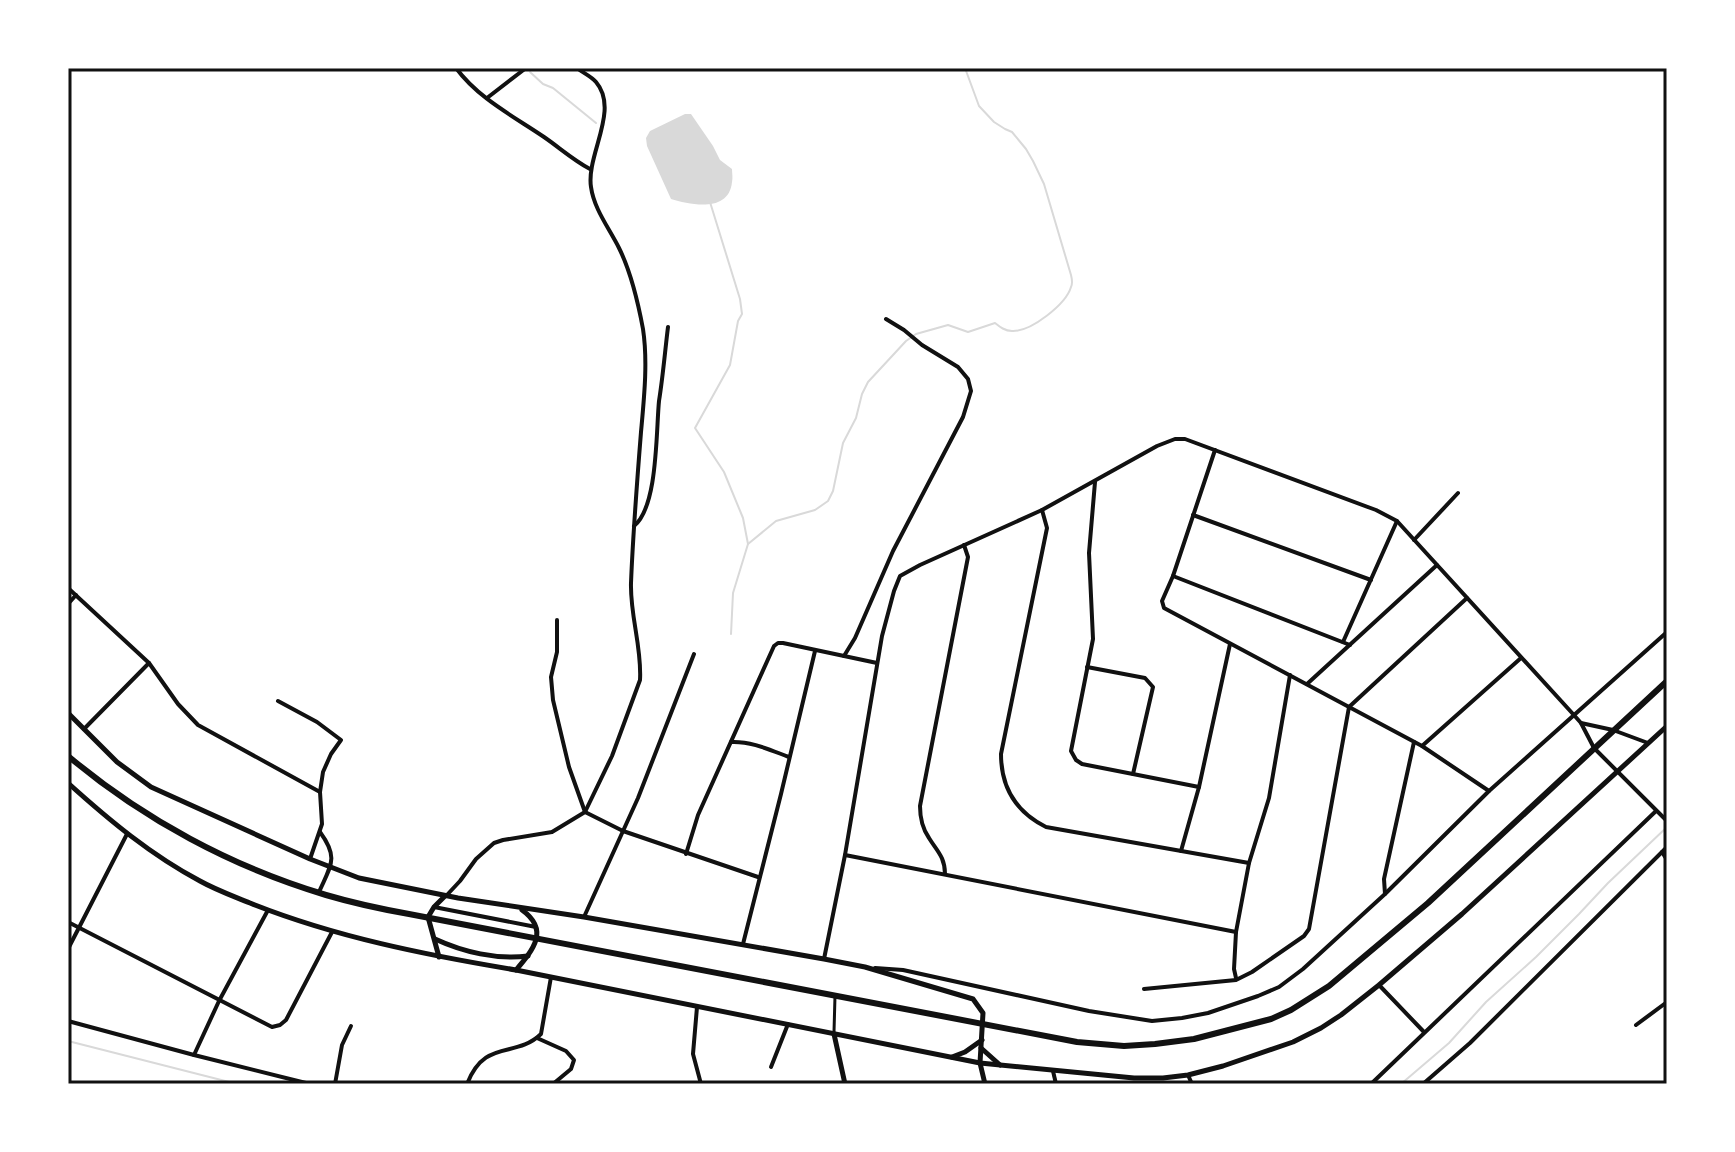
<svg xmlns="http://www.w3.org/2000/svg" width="1735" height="1152" font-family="'Work Sans',sans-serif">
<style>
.water{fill:#d9d9d9}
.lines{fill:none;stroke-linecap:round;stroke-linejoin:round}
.stream{stroke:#d9d9d9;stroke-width:2}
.pedestrian{stroke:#111;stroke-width:3}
.minor{stroke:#111;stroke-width:4}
.tertiary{stroke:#111;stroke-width:5}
.trunk{stroke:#111;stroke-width:6}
.neatline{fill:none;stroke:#111;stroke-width:3}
</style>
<rect width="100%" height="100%" fill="#fff"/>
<!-- water -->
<path class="water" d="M685,114H691L713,146L720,160L732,169C732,173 733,178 732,182C729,213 691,205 671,199L647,146L646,138L650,131Z"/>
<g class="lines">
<!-- stream -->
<g class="stream">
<polyline points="530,72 543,84 553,88 596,123"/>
<polyline points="710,202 740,299 742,314 738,321 730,365 695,428 724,472 743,518 748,544 733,593 731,634"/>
<path d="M748,544L776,521L815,510L828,501L833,491L843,443L856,418L862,394L868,382L906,341L916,334L948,325L968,332L995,323C1000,327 1005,331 1012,331C1031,332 1066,304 1071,287C1073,283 1072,279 1071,275L1044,184L1033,161L1026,149L1012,132L1005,129L994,122L979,106L965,68"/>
<polyline points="68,1041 237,1084"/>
<polyline points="1401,1084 1449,1043 1486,1002 1536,957 1579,914 1608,883 1667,827"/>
</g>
<!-- pedestrian -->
<polyline class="pedestrian" points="834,1032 835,996"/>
<!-- minor -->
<g class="minor">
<path d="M456,68C478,98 513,116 544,137C560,148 573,160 590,169"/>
<polyline points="487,98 526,68"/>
<polyline points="1215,450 1173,576 1162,601 1164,608 1422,746 1489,791"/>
<polyline points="1095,482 1089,553 1093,639 1071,751 1076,760 1082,764 1199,787"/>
<path d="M1042,510L1047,528L1001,754C1001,787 1016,812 1046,827L1249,863"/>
<polyline points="1193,515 1371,580"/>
<path d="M634,526C658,507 656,431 659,401C663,376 665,351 668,327"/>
<polyline points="1414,540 1458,493"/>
<polyline points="1173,576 1350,645"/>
<polyline points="68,588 149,663 178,704 198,725 320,792"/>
<polyline points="68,604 76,595"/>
<polyline points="557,620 557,652 551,677 553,700 569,767 585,812 623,831 758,877"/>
<polyline points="1343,642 1397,521"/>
<polyline points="844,656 855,638 893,551 963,417 971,391 968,379 958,367 922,345 904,330 886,319"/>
<polyline points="1087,667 1145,678 1153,687 1133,774"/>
<polyline points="1307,684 1437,565"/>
<polyline points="278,701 317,722 341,740 331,754 323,772 320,792 322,824 310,859"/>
<polyline points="1581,723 1613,730 1648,743"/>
<polyline points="84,729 149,663"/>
<path d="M731,742C751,741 770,750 789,757"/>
<polyline points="1422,746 1521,658"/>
<polyline points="1181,851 1199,787 1230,644"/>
<polyline points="1662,852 1667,860"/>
<polyline points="686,854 698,815 774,646 778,643 783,643 877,663"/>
<polyline points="845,855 1236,932"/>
<path d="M945,874C945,857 937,851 929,838C922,828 920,817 920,806L968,557L964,545"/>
<path d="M319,892C331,865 339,858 320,832"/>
<polyline points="1385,894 1384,879 1414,742"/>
<path d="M446,896L460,881L476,859L494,843L503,840L552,832L585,812L612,756L640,680C642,647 630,616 631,583C633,533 637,482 641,432C644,399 648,362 643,329C638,302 631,272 619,248C609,228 594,209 591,187C586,155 620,110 596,82C591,76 583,73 577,68"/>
<polyline points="434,907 536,927"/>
<polyline points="584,917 638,798 694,654"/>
<polyline points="68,922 272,1027 280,1025 286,1020 332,932"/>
<polyline points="743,944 781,794 815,651"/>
<polyline points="68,949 127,834"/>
<polyline points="824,959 845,855 882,636 894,591 900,576 920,565 1042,510 1157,446 1175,439 1185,439 1376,510 1397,521 1573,714 1581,723 1594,748 1667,821"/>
<polyline points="875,968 903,970 1089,1011 1152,1021 1182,1018 1208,1013 1258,996 1279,987 1303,969 1385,894 1489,791 1667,632"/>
<polyline points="1236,978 1234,969 1236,932 1249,863 1269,798 1290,675"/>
<polyline points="1379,985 1424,1032"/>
<polyline points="1144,989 1236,980 1252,972 1304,936 1309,929 1349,707 1467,598"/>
<polyline points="697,1007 693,1054 701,1084"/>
<polyline points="68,1021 194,1055 310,1084"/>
<polyline points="1636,1025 1667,1002"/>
<polyline points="537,1038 566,1051 574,1060 571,1069 553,1084"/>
<polyline points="194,1055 219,1001 268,910"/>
<polyline points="771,1067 788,1024"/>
<polyline points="1053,1071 1056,1084"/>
<polyline points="1188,1075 1192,1084"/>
<polyline points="335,1084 342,1045 351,1026"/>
<path d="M467,1084C485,1038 515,1059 541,1034L551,977"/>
<polyline points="1371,1084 1656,811"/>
<polyline points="1423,1084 1470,1043 1667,847"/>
</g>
<!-- tertiary -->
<g class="tertiary">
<polyline points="68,713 117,762 151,787 310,859 359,878 458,898 584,917 824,959 865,967 973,999 983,1013 980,1063 985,1084"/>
<path d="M68,783C109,820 151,855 200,881C216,890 233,896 250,903C335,937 426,955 516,970L980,1063L1134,1078H1163L1188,1075L1223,1066L1293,1042L1321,1028L1341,1015L1379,985L1462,914L1667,726"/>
<path d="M435,939C463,952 497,960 528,956"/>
<polyline points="439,957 428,917 434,907 445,896"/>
<path d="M516,970C533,950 550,930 522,910"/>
<polyline points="834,1034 845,1084"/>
<polyline points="981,1048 1000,1065"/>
<polyline points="952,1057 965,1052 982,1040"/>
</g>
<!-- trunk -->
<path class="trunk" d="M68,756C143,819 232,867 326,895C353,903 381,909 409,914L1077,1042L1124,1046L1155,1044L1194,1039L1271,1019L1291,1010L1329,986L1428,903L1667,681"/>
</g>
<!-- border -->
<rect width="1735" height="1152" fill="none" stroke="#ffffff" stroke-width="140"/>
<rect x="70" y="70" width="1595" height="1012" class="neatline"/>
</svg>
